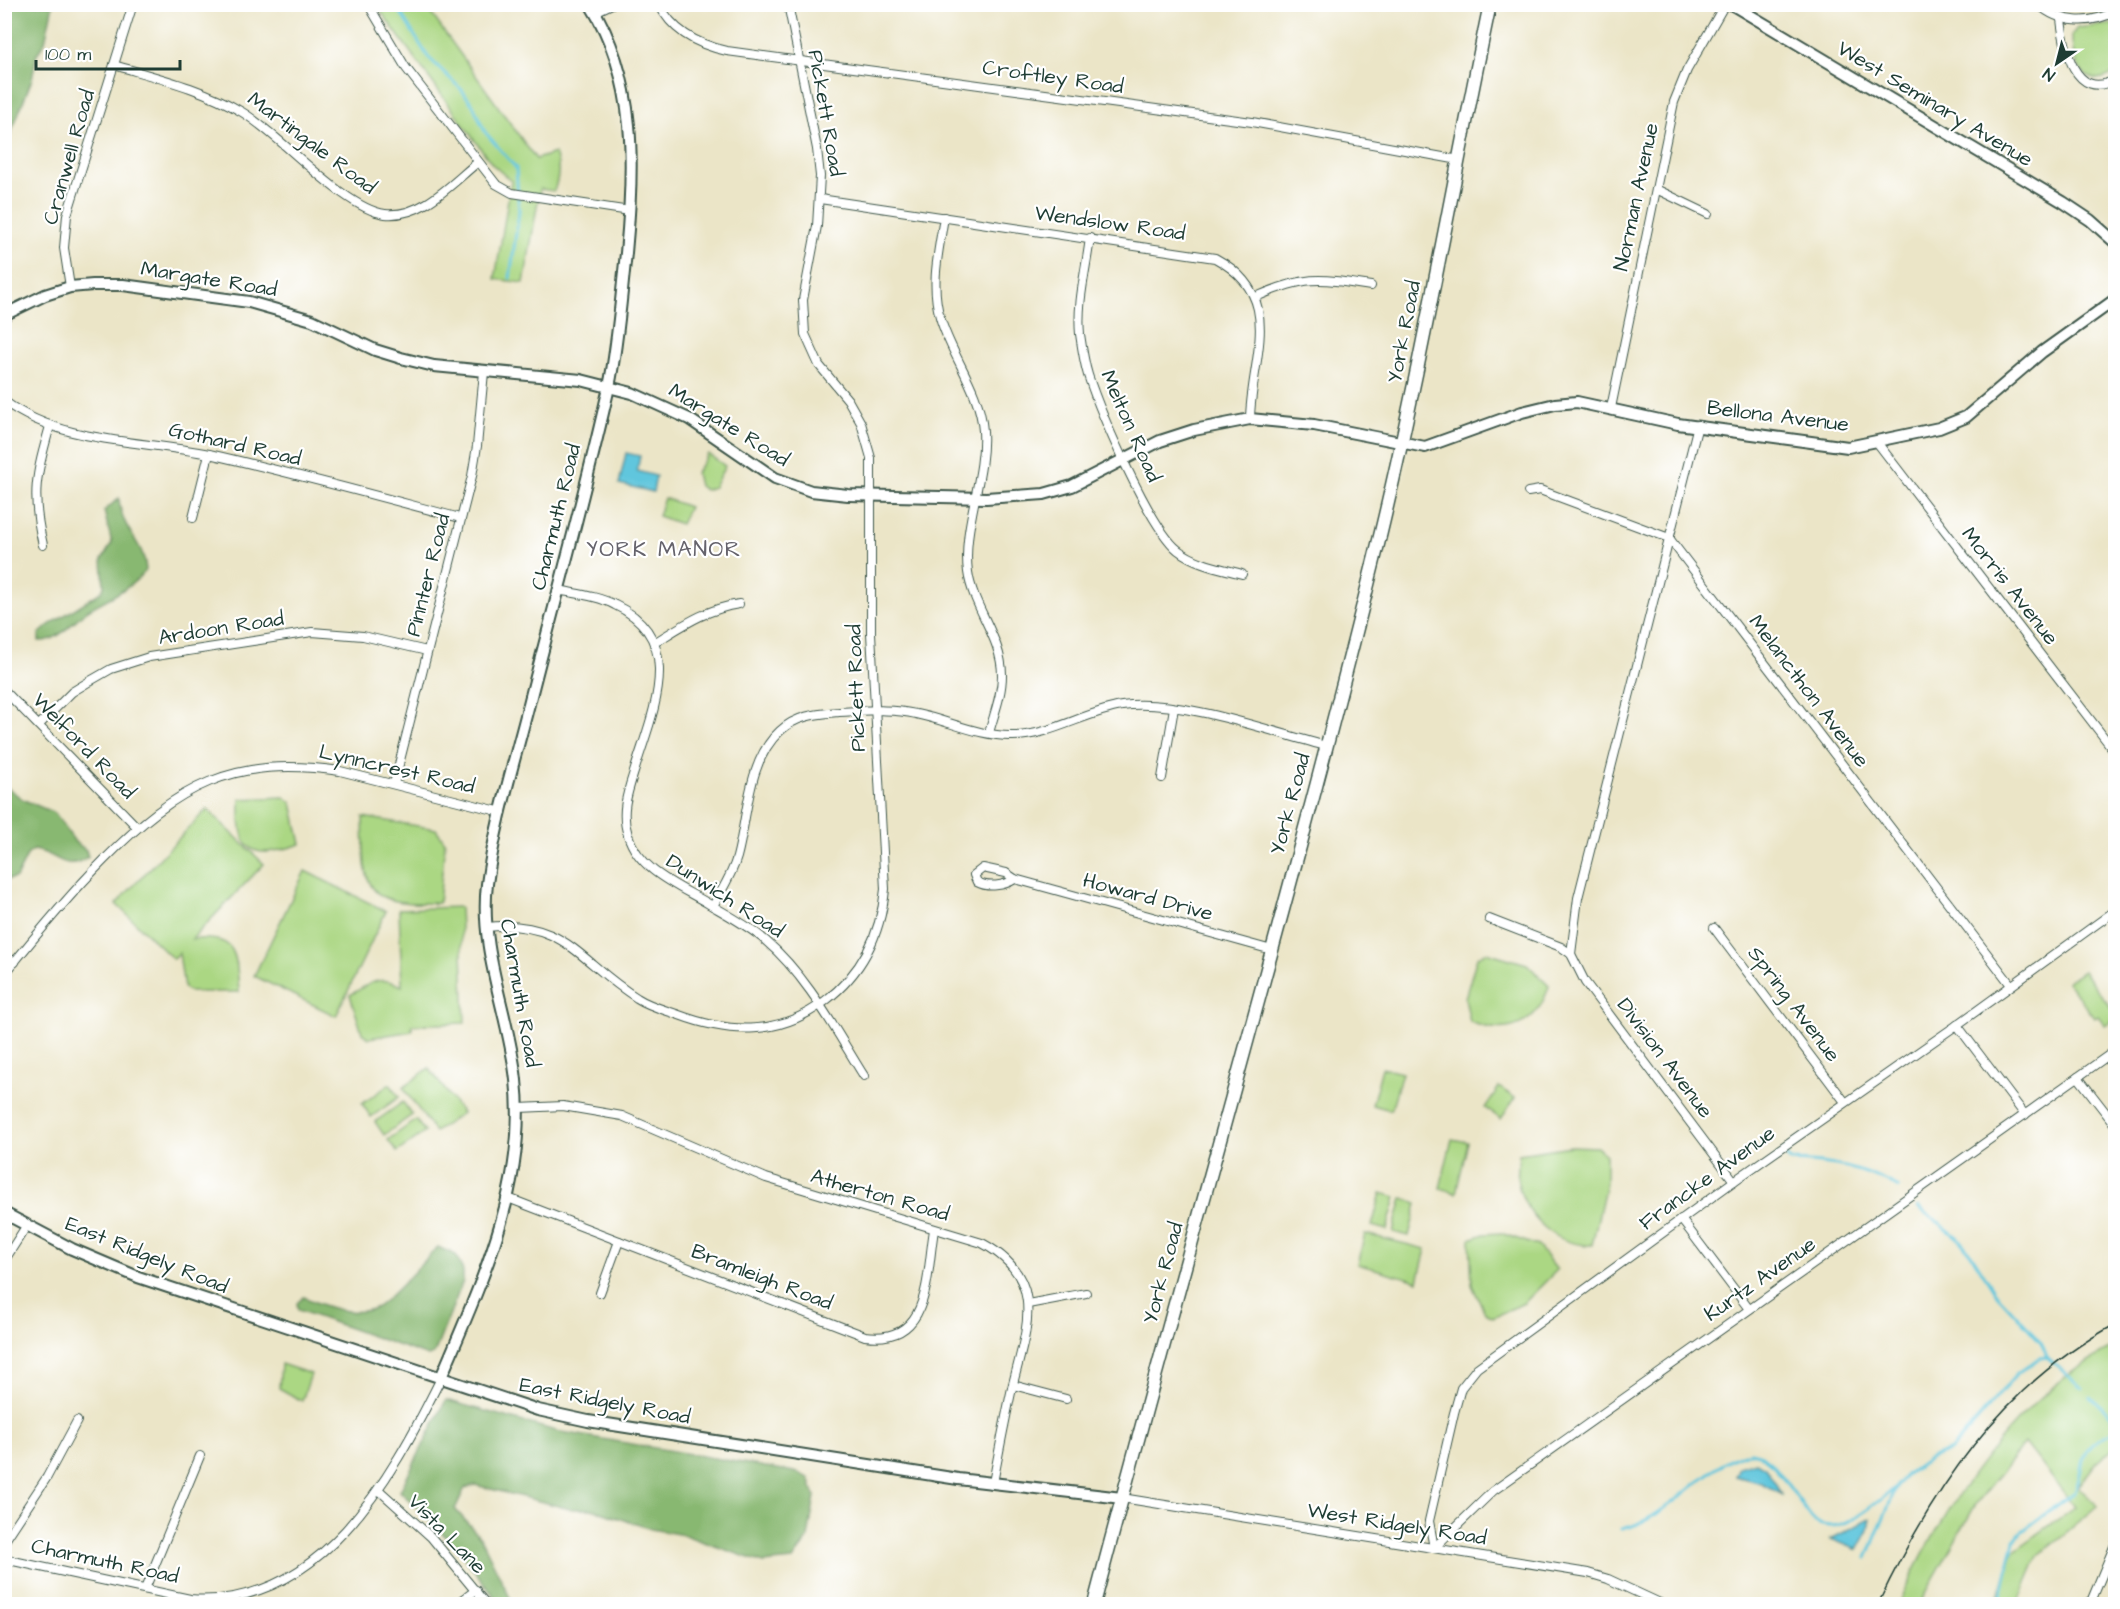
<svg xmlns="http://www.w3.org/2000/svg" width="2120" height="1609" font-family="'Architects Daughter',sans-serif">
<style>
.green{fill:#abd783;stroke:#658a5c;stroke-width:1.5}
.forest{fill:#88b871;stroke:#547a52;stroke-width:1.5}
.water{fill:#60c6dd;stroke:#408288;stroke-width:1.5}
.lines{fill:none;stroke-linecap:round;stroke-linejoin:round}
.stream{stroke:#60c6dd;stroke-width:3}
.street-casing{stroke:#3e564a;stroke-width:10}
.secondary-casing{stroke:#3e564a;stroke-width:14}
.primary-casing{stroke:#3e564a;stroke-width:15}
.street{stroke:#fff;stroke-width:8}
.secondary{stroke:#fff;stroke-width:10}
.primary{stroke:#fff;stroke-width:12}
.tram{stroke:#1f3d34;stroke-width:1.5}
.labels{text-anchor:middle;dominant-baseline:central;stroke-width:4.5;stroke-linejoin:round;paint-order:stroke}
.street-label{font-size:21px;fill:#1f3d34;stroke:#fff}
.neighbourhood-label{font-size:22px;letter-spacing:1.5px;fill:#65636c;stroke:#fff}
</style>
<rect width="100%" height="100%" fill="#fff"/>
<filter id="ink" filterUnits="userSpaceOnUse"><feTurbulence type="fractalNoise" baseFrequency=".0167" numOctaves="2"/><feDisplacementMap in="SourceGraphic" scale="12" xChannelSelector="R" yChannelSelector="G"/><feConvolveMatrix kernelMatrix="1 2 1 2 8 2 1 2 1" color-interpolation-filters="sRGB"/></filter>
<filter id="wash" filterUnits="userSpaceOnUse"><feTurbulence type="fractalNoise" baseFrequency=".008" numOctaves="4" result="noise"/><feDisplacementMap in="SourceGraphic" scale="24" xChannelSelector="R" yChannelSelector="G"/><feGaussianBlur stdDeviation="1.35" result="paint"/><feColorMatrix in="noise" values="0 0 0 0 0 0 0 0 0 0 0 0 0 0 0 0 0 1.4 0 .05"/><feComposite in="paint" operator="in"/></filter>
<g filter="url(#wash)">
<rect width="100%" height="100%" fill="#ebe5c7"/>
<!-- green -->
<g class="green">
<path d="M376,5H425L536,159L555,153C560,167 559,177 554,191L540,189L524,283L495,279L511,181L492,164Z"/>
<path d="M2113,24L2115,27V73C2083,91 2072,62 2072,35L2077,28Z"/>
<polygon points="708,454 725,466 714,487 705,490 699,486 696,473"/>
<polygon points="664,498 689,507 681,524 658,516"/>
<path d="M284,797L292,803L301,844C250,861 238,853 240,799Z"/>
<path d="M207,809L264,864L192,939C238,936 236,952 239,992H190L184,988L179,953L173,959L116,904Z"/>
<path d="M363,817L436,829L445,842L439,903C360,906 365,886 363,817Z"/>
<polygon points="305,871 386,911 336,1016 254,976"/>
<path d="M460,907L465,1023L412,1025V1031L369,1038L362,1033L350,995C372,982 377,975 402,986L399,909Z"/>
<path d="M1486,952L1527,964L1549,986C1537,1026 1507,1037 1470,1022L1465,998L1477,957Z"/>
<polygon points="2083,971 2115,1013 2115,1018 2105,1025 2098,1016 2095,1018 2067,982"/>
<polygon points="429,1068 462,1113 435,1132 403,1088"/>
<polygon points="1382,1068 1402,1073 1391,1110 1372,1105"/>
<polygon points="390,1084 399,1097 371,1117 362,1104"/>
<polygon points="1499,1087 1515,1098 1501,1119 1485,1108"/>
<polygon points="403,1102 412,1115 384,1135 375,1122"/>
<polygon points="416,1120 425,1132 397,1152 388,1140"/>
<polygon points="1452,1139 1468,1142 1456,1193 1440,1188"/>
<path d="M1571,1146L1597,1147L1606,1155V1183L1592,1245C1556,1246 1526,1218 1518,1183C1517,1174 1518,1163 1519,1154Z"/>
<polygon points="1381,1193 1396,1197 1387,1230 1372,1226"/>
<polygon points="1402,1198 1417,1203 1409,1236 1393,1232"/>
<polygon points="1501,1233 1538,1246 1557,1270 1524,1303 1493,1317 1485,1313 1472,1285 1470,1239 1484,1234"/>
<polygon points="1365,1234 1426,1249 1418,1281 1357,1264"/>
<path d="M2115,1346V1446L2096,1463L2078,1487L2098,1506L2038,1556L2018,1604H1996L2013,1552L2075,1507L2025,1443L1976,1504L1919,1604H1898C1946,1503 2013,1398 2115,1346Z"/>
<polygon points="281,1364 311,1374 302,1401 279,1388"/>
</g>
<!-- forest -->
<g class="forest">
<polygon points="5,4 53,5 45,42 37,54 32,79 5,148"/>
<path d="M119,498C121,532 145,542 146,570C128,592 108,597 85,612C71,623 59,642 39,641V634L49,625L101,592L104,586L102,560L112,543L104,511Z"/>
<path d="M5,786L24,800L55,813L75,842L86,850L88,857C63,873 60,854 34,850L28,854L16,878L5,880Z"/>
<path d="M438,1247L456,1255L463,1271V1281L434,1354L428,1356L298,1310L297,1303L304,1297C325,1307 355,1318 377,1307C390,1300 424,1260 438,1247Z"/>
<polygon points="446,1400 556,1431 795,1472 809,1478 815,1496 808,1538 793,1560 763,1563 684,1535 651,1529 592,1509 570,1509 475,1485 465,1488 455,1509 481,1538 513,1604 500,1604 457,1548 400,1491"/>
</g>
<!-- water -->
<g class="water">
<polygon points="626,453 640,456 637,471 656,476 653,492 619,484"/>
<polygon points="1756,1462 1765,1467 1782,1494 1761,1483 1735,1476 1739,1467"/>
<polygon points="1871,1518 1869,1530 1858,1550 1831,1539"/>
</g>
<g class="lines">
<!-- stream -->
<g class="stream">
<polyline points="395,4 428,57 461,89 473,105 485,132 516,168 519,211 510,278"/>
<path d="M1786,1156L1791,1161C1831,1162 1864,1168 1899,1188"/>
<polyline points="1918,1207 1957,1237 1971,1254 1995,1292 2041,1342 2047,1357"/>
<polyline points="2091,1397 2116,1421"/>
<path d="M1622,1529C1671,1518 1703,1464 1751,1452L1759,1454L1774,1466L1814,1521C1840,1539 1874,1503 1895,1489"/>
<polyline points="1867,1558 1897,1485 1906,1475 1930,1458 1951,1450 2016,1375 2039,1358 2047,1357 2082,1388"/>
<path d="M1999,1604L2014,1541L2021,1532L2075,1492C2088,1455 2073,1451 2116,1430"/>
</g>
</g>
</g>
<g filter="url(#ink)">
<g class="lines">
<!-- street casing -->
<g class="street-casing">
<g id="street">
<polyline points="368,4 406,68 496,184 512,193 630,211"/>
<path d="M659,4C672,31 699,45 727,51L1252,122L1459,160"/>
<path d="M2038,4C2060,24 2090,25 2116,11"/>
<polyline points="595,12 612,4"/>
<path d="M2061,19C2064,46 2074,103 2116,79"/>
<path d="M114,65C158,78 202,88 242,112C281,135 344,209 385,214C422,218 452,183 478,162"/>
<polyline points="1656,189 1708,214"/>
<path d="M820,199L1215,258C1287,297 1251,356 1250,419"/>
<path d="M944,217C939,250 930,284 940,317C951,356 980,389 983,431C986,477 962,527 968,572C973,608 1002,638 1002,675C1002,695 994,714 989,733"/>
<path d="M1090,238C1086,270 1077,303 1080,334C1082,348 1084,362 1088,375C1100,412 1150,528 1178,550C1196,564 1220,568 1242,574"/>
<polyline points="70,287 64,248 67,215 133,4"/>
<path d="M1256,297C1306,275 1319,278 1371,286"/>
<path d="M4,401C61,444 142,440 209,454C293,473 377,496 460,518"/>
<polyline points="1611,408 1674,102 1687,70 1725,4"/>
<polyline points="1876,441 2116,753"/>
<polyline points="1528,492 1540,490 1669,538 2011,985"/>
<polyline points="193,518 209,454"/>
<path d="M43,545C31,494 36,475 50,426"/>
<path d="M558,590C577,594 598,596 615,605C688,639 652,713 635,769C628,791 620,812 628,835C639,871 679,886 709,904C728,915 749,926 766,941C808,977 835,1030 864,1076"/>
<path d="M654,643C682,626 706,609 739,604"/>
<polyline points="4,690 137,827"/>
<polyline points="39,725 72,692 90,681 111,669 149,657 312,632 363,636 427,651"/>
<polyline points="1162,778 1174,708"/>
<polyline points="394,784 472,476 477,446 484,372"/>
<path d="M1015,879C1004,886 988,888 977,882L974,875L983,868L1006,873L1015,879L1272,950"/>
<path d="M713,906C721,891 732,875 737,857C748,817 747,761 780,731C797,715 817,714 839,712C865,711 890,708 916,714C947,720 980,737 1013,736C1050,736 1085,712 1122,706C1178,698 1269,731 1326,746"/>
<polyline points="1489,919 1561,947 1571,954 1585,982 1734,1181"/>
<path d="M487,927C566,919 579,962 637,998C649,1006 665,1010 679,1015C730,1034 780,1036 825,1001C862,973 881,934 885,889L871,633V458L861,423L848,400L819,365L805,334L803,300L817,226L820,176L817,149L788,4"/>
<polyline points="1714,928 1845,1102"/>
<polyline points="1571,954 1578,898 1698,425"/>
<polyline points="4,955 15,962"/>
<path d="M4,975C36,935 68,896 104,860C177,786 233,755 340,771L502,812"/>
<polyline points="1957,1025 2025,1115"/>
<polyline points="2078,1077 2116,1126"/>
<path d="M519,1108L563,1106L622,1116L766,1178L982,1243C1049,1279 1026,1330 1012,1388C1005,1420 999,1451 993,1483"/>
<path d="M508,1198L865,1336C931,1345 926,1277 934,1230"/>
<polyline points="1681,1219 1749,1309"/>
<polyline points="4,1261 27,1225"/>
<polyline points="600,1293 619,1241"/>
<polyline points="1028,1304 1086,1293"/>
<polyline points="1013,1385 1066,1399"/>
<polyline points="380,1491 431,1537 486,1604"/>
<polyline points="1122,1498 1588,1573 1608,1579 1662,1604"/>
<polyline points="4,1542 47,1477 77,1421"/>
<polyline points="1434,1548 1429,1521 1454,1413 1461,1388 1477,1368 1734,1181 1957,1025 2116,910"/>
<polyline points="1434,1548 1493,1491 2116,1050"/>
<path d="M4,1559L190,1599C320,1609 391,1479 440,1380"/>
<polyline points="145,1589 200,1456"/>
<polyline points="457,1604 476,1590"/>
<polyline points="2090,1604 2116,1542"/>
</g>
</g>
<!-- secondary casing -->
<g class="secondary-casing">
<g id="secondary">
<polyline points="1731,4 2063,202 2090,220 2116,243"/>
<polyline points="4,315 45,295 70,287 93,285 123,285 249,302 312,320 375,350 401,358 434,366 581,380 632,393 689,419 775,478 811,491 848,495 986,498 1044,494 1072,486 1160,441 1194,430 1250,419 1314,425 1425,447 1522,412 1555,404 1577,402 1678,424 1848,447 1939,428 1966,417 2042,352 2116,299"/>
<polyline points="4,1213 72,1249 138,1277 538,1410 588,1421 958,1479 1122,1498"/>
<path d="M440,1380C480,1285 528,1185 516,1080C509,1014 479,951 487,884C495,823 514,763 529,704C556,598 585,493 609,387C618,343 621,297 626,253C634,168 638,80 590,4"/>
</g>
</g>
<!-- primary casing -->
<g class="primary-casing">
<path id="primary" d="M1094,1604C1188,1246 1293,891 1381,532C1423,357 1453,180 1490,4"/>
</g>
<!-- street -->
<use href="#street" class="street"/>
<!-- secondary -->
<use href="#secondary" class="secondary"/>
<!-- primary -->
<use href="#primary" class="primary"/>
<!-- tram -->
<path class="tram" d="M1878,1604C1932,1491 2001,1385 2116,1324"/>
</g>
</g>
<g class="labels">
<!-- street labels -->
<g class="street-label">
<text transform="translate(1053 77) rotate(8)">Croftley Road</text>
<text transform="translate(1935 104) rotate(31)">West Seminary Avenue</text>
<text transform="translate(826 113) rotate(80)">Pickett Road</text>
<text transform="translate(312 143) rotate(37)">Martingale Road</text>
<text transform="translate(69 157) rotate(-74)">Cranwell Road</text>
<text transform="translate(1636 197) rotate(-78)">Norman Avenue</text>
<text transform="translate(1110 223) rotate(8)">Wendslow Road</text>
<text transform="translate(209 279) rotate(9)">Margate Road</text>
<text transform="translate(1404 332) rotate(-79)">York Road</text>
<text transform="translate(1778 416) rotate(7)">Bellona Avenue</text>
<text transform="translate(729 425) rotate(32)">Margate Road</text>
<text transform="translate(1131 426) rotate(66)">Melton Road</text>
<text transform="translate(235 444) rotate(13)">Gothard Road</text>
<text transform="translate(556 517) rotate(-76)">Charmuth Road</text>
<text transform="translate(428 575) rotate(-76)">Pinnter Road</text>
<text transform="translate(2010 586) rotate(52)">Morris Avenue</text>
<text transform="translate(221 628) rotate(-9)">Ardoon Road</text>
<text transform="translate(856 688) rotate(-92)">Pickett Road</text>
<text transform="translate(1809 691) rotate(53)">Melancthon Avenue</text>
<text transform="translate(84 746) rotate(46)">Welford Road</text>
<text transform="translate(397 769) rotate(13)">Lynncrest Road</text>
<text transform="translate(1290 804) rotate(-75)">York Road</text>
<text transform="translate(725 896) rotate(33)">Dunwich Road</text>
<text transform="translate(1148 897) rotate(15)">Howard Drive</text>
<text transform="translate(520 993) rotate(80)">Charmuth Road</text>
<text transform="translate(1794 1004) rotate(53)">Spring Avenue</text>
<text transform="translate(1665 1058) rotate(53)">Division Avenue</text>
<text transform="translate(1707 1178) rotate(-36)">Francke Avenue</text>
<text transform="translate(880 1195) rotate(16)">Atherton Road</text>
<text transform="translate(147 1255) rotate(22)">East Ridgely Road</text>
<text transform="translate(1163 1273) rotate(-75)">York Road</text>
<text transform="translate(762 1277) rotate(21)">Bramleigh Road</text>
<text transform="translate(1760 1279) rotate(-35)">Kurtz Avenue</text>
<text transform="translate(605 1401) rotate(11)">East Ridgely Road</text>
<text transform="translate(1397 1524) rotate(9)">West Ridgely Road</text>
<text transform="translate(447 1534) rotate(46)">Vista Lane</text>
<text transform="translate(105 1561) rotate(12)">Charmuth Road</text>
</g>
<!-- neighbourhood labels -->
<g class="neighbourhood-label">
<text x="664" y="549">YORK MANOR</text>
</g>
</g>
<!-- margin -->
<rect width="2120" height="1609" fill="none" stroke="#fff" stroke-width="24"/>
<!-- north arrow -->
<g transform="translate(2057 63) rotate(215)" stroke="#ffffff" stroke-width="4.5" paint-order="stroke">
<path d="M0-4.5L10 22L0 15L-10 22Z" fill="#1f3d34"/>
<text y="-9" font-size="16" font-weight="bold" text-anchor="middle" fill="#1f3d34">N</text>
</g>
<!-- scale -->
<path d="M36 60v9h144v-9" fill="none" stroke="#1f3d34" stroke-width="3"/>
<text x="45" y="60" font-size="18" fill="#1f3d34" stroke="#ffffff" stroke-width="4.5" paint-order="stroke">100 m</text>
</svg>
